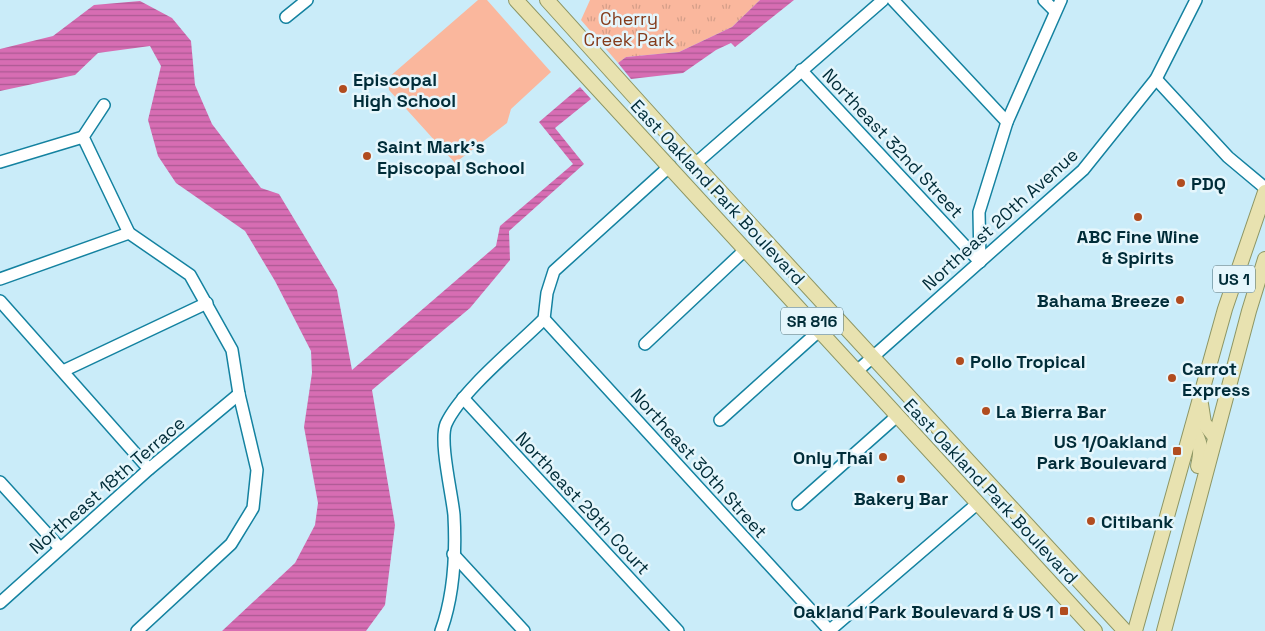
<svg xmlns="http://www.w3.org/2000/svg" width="1265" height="631" font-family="'Space Grotesk',sans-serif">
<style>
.grass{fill:url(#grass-tufts)}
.garden{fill:#fab79d}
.water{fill:url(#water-rules)}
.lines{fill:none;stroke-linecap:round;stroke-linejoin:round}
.minor-casing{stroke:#1482a0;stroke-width:14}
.major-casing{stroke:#8d9664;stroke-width:16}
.minor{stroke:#fff;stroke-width:11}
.major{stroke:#e8e2b0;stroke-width:14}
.poi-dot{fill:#b14c1f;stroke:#e5f6fc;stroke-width:2}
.labels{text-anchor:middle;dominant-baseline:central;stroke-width:5;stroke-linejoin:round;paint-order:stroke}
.shield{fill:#e5f6fc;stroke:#456973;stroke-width:1}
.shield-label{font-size:16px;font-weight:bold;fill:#002c38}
.park-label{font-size:18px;fill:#843a1a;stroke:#e5f6fc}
.poi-label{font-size:18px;font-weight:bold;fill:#002c38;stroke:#e5f6fc;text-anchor:start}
.street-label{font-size:18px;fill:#002c38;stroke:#e5f6fc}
</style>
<defs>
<pattern id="grass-tufts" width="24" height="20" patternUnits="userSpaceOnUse" patternTransform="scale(1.25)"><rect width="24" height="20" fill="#fab79d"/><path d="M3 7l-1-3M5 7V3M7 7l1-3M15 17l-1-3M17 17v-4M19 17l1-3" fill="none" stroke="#d49e88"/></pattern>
<pattern id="water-rules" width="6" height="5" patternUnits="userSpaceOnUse" patternTransform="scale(1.25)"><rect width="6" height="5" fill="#d76db3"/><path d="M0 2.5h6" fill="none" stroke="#ac5a93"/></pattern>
</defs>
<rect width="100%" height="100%" fill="#caecf9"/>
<!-- grass -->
<polygon class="grass" points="590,0 760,0 732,27 679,52 626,57 618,63 581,20"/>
<!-- garden -->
<polygon class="garden" points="478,0 487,0 551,72 511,109 507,123 455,163 389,90 388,78"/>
<!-- water -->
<g class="water">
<polygon points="760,0 794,0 735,47 731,43 716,50 683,73 631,79 618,63 626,57 679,52 732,27"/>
<polygon points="140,1 172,18 191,41 195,85 212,124 261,188 279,194 337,290 352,370 496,246 500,226 573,164 539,122 580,87 591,99 555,128 584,164 509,231 510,260 470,308 372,390 395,525 385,605 366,631 222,631 295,563 315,525 318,503 304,427 312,373 311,351 275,281 245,231 176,183 158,156 148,120 161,66 150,46 98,53 75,75 0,91 0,49 53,36 94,5"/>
</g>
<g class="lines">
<!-- minor casing -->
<g class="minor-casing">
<g id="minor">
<polyline points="893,0 1007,122"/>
<polyline points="1044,0 1055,11"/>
<polyline points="286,17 307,0"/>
<polyline points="801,70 980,262"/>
<polyline points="1156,79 1228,157 1265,188"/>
<polyline points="104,105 83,137 129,233 190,275 232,350 239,394 257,470 253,508 231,544 137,631"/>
<polyline points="0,162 83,137"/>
<polyline points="695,164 883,0"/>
<polyline points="980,262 979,212 1007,122 1061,0"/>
<polyline points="0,279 129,233"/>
<polyline points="0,301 149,469"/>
<polyline points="544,319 829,630"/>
<polyline points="645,344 746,249"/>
<polyline points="63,371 207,303"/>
<polyline points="857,371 1083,170 1156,79 1196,0"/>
<polyline points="463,398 678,631"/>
<polyline points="720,420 820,330"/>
<polyline points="0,482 60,548"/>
<polyline points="798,504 897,416"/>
<polyline points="453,554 524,631"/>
<polyline points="0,603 149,469 239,394"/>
<path d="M441,631C454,595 456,552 454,515C452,494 439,441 446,424C461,391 517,346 544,319L547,293L554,271L670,166"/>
<polyline points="829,631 978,503"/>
</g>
</g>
<!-- major casing -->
<g class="major-casing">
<g id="major">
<polyline points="516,0 1095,631"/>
<polyline points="547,0 695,164 1125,631"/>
<polyline points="1201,404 1204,423 1215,437"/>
<path d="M1192,428C1201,442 1202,449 1198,466"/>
<polyline points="1135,631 1225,309 1265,192"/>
<polyline points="1164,631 1249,311 1265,259"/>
</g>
</g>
<!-- minor -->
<use href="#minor" class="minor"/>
<!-- major -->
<use href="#major" class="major"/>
</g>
<!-- markers -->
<g class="poi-dot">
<circle cx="343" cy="89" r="5"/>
<circle cx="367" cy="156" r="5"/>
<circle cx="1181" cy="183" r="5"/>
<circle cx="1138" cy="217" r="5"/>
<circle cx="1180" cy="300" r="5"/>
<circle cx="960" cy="361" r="5"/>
<circle cx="1172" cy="378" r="5"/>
<circle cx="986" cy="411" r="5"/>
<rect x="1172" y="446" width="10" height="10" rx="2.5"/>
<circle cx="883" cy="457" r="5"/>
<circle cx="901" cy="479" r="5"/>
<circle cx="1091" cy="521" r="5"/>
<rect x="1059" y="606" width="10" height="10" rx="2.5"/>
</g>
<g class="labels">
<!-- shield labels -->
<g class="shield">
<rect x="1213" y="265.5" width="42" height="27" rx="4"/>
<rect x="781" y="307.5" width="62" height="27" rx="4"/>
</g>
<g class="shield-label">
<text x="1234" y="279">US 1</text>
<text x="812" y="321">SR 816</text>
</g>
<!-- park labels -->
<g class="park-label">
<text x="629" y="18">Cherry<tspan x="629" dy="21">Creek Park</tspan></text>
</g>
<!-- poi labels -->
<g class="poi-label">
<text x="353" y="79">Episcopal<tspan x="353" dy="21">High School</tspan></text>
<text x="377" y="146">Saint Mark's<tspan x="377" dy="21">Episcopal School</tspan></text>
<text x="1191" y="183">PDQ</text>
<text x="1138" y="236" text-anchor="middle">ABC Fine Wine<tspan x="1138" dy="21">&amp; Spirits</tspan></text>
<text x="1170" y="300" text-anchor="end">Bahama Breeze</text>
<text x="970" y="361">Pollo Tropical</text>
<text x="1182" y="368">Carrot<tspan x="1182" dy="21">Express</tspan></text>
<text x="996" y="411">La Bierra Bar</text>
<text x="1167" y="441" text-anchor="end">US 1/Oakland<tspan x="1167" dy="21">Park Boulevard</tspan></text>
<text x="873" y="457" text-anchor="end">Only Thai</text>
<text x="901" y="498" text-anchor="middle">Bakery Bar</text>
<text x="1101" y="521">Citibank</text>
<text x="1054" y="611" text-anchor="end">Oakland Park Boulevard &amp; US 1</text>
</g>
<!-- street labels -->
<g class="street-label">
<text transform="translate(893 143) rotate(47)">Northeast 32nd Street</text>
<text transform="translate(718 192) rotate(47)">East Oakland Park Boulevard</text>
<text transform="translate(1000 219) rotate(-42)">Northeast 20th Avenue</text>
<text transform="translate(699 463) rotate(48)">Northeast 30th Street</text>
<text transform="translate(107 485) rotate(-41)">Northeast 18th Terrace</text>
<text transform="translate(991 491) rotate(47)">East Oakland Park Boulevard</text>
<text transform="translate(583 503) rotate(47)">Northeast 29th Court</text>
</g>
</g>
</svg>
